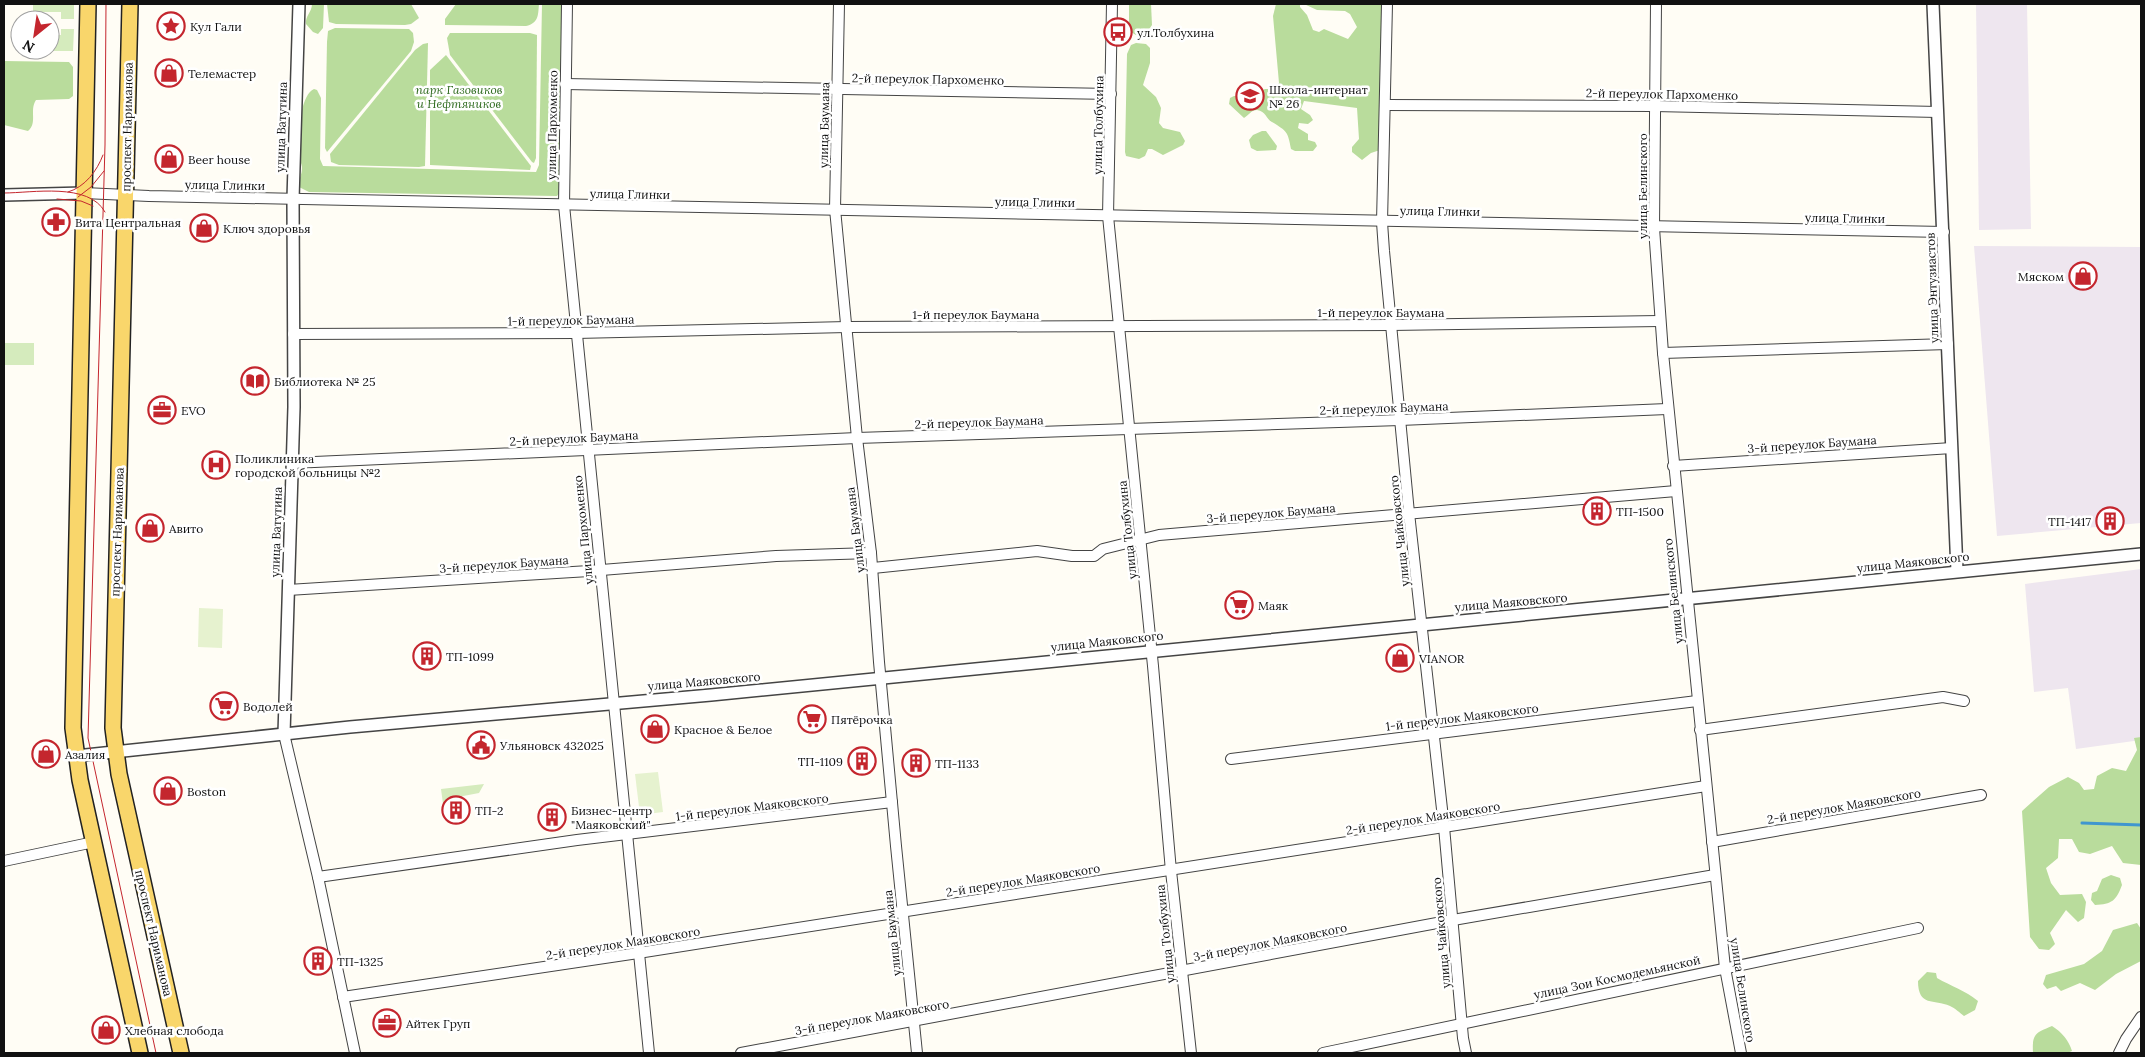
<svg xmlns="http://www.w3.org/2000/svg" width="2145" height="1057" font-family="Lora,serif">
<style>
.industrial{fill:#eee6ef}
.green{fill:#d5ebbd}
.forest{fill:#b9dc9c}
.pitch{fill:#e6f2cf}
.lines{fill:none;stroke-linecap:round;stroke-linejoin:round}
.stream{stroke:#3f96cf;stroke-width:3}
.minor-casing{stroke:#444;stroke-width:12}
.tertiary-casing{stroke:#444;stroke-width:14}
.primary-casing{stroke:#222;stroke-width:18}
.minor{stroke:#fff;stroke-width:10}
.tertiary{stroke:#fff;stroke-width:11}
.primary{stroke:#f9d66b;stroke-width:15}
.tram{stroke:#c4262e;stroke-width:1}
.labels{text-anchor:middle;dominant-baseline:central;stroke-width:5;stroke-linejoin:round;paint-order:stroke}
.poi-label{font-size:12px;fill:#111;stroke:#fff;text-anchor:start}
.street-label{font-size:12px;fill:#111;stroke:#fff}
.park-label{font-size:12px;font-style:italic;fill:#2f6b1f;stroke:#fff}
</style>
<rect width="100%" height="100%" fill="#fffdf5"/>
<!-- industrial -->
<g class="industrial">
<polygon points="1976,4 2027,4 2031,229 1979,230"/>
<polygon points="1974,246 2141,247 2141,523 1997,536"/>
<polygon points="2141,569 2141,740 2076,749 2068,688 2034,692 2025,584"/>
</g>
<!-- green -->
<g class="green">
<polygon points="33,4 74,4 74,19 61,19 61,12 43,12 43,19 33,19"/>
<polygon points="61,29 74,29 73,51 33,51 50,50 50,35 61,35"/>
<rect x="4" y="343" width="30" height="22"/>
<polygon points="484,784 479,793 458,797 458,803 443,804 441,789"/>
</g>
<!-- forest -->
<g class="forest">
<path d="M312,4H324L323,28L318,34L313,32L306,24C305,16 312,12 312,4Z"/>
<polygon points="327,4 411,4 419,18 411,24 405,25 336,24 329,22"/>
<path d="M456,4H539C538,15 539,23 526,26L445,25V19Z"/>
<path d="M542,4H565L561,191L557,196L309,192L299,187C298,180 302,175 302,168C302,163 299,160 298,156C296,142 300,94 314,89L317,90L321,98L320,159L323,166L536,172L539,165Z"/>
<polygon points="1129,4 1151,4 1152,25 1145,35 1136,35 1129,31"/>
<path d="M1276,4H1300V7L1307,15L1313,30L1319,32L1324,29L1348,39L1357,27L1350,14L1345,11L1317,10L1304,4H1385L1380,150L1371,153L1362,160L1352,152V147L1359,139L1357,108L1304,101L1301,109L1310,115L1313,120L1308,124L1299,123L1298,128L1308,134V140L1315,142L1317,146L1313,151H1295L1291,149C1288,132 1287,131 1272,122C1266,119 1266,111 1257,110C1251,110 1249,115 1244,118L1229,104L1230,98L1234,96H1250L1265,89H1274L1279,83L1273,16Z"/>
<polygon points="335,28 409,29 413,33 414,42 411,51 327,152 325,148 327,42 328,31"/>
<polygon points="450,33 530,33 537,35 536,158 534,163 532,162 450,55 447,38"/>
<polygon points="428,43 425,166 419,167 339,165 331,162 330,154 415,50 423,44"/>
<polygon points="1136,43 1146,44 1150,48 1150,63 1143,85 1156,97 1161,108 1159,123 1163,128 1180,132 1185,141 1183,145 1163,155 1152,149 1148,149 1145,156 1139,159 1126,156 1125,152 1127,54 1131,45"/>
<polygon points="446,55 531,166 530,170 430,165 430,70"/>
<path d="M4,61L69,62L73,67V96L69,99L36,100C29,110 38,123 28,131L4,125Z"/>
<polygon points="1262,131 1266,131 1277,146 1276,150 1257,151 1251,148 1249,140 1253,135"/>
<polygon points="2141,737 2141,865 2123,863 2112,846 2090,854 2079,852 2072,839 2059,839 2058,858 2046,868 2051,883 2060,895 2082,894 2086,902 2084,918 2078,922 2066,910 2050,933 2055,944 2049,950 2039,949 2030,937 2022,811 2049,787 2068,777 2079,783 2084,790 2094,789 2097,776 2112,768 2126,771 2137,750 2134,738"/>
<path d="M2111,875L2120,878L2122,885C2116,901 2112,904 2095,905L2091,900L2092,893L2097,891L2102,879Z"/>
<polygon points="2137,923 2141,929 2141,961 2116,974 2095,990 2080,983 2061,991 2056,986 2047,989 2043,984 2046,975 2084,964 2102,951 2113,930"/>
<path d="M1927,972L1936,973L1937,978C1951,986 1966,991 1978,1001L1975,1010L1964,1016C1960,1013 1955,1008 1950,1006C1934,999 1918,1007 1918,981Z"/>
<path d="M2052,1026C2062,1032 2069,1041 2072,1051L2067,1053H2033C2032,1034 2035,1033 2052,1026Z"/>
</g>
<!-- pitch -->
<g class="pitch">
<polygon points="199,608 223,609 222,648 198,647"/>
<polygon points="658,772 663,812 640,815 635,774"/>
</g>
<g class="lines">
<!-- stream -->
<polyline class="stream" points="2082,823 2141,825"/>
<!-- minor casing -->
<g class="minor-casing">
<g id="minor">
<polyline points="567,4 564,205 649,1053"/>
<polyline points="839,4 835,209 857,438 871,553 879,662 896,846 917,1053"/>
<polyline points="1112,4 1108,216 1153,666 1171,871 1191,1053"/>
<polyline points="1387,4 1382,222 1384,251 1409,513 1444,827 1463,1038 1466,1053"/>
<polyline points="1656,4 1654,228 1663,353 1725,968 1741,1053"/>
<polyline points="565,84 1111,94"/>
<polyline points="1385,105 1654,106 1938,112"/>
<path d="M84,193L149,196C747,206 1345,224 1944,232"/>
<polyline points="293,334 576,333 847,327 1391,325 1660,321"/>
<polyline points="1663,353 1948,344"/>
<polyline points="292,463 857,438 1400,420 1667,409"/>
<polyline points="1673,466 1952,448"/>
<polyline points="873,568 1037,551 1072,556 1094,556 1103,549 1159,535 1676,491"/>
<polyline points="288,590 589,571 776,556 871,553"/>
<polyline points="1700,730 1943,697 1964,701"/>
<polyline points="284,734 318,877 355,1053"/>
<polyline points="1231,759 1697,701"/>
<polyline points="1712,842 1981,795"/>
<polyline points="4,861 94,842"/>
<polyline points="318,877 577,840 892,802"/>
<polyline points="343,997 638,953 1706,786"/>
<polyline points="741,1053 1453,920 1715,875"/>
<polyline points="1323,1053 1918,928"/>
<polyline points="2119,1053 2126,1039 2141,1017"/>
</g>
</g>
<!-- tertiary casing -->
<g class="tertiary-casing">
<g id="tertiary">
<polyline points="1933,4 1957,571"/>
<polyline points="4,195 84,193"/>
<polyline points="284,734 294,407 293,199 299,4"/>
<polyline points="76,756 350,727 711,695 2141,554"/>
</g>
</g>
<!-- primary casing -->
<g class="primary-casing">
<g id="primary">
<polyline points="88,4 73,728 80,780 140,1053"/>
<polyline points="130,4 113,728 119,774 181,1053"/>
</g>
</g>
<!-- minor -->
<use href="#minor" class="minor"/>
<!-- tertiary -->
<use href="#tertiary" class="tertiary"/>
<!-- primary -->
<use href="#primary" class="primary"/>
<!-- tram -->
<g class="tram">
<polyline points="106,4 105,145 88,738 156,1053"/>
<path d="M68,192C85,187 97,171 103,155"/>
<path d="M4,193C32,193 89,182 105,212"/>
<polyline points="78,197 91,187 104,171"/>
<polyline points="57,199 81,201 93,206"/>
</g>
</g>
<!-- icons -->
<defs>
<g id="sight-ring" transform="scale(1.4375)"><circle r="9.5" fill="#fff" stroke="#c4262e" stroke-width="1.5"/><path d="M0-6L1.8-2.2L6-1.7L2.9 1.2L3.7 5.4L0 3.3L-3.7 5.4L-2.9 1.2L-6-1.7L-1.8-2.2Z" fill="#c4262e"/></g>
<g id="bus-ring" transform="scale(1.4375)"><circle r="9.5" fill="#fff" stroke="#c4262e" stroke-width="1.5"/><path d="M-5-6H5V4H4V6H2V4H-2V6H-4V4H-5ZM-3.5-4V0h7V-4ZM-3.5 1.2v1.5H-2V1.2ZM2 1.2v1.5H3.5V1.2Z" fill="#c4262e"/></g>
<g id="shop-ring" transform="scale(1.4375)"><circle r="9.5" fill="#fff" stroke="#c4262e" stroke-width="1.5"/><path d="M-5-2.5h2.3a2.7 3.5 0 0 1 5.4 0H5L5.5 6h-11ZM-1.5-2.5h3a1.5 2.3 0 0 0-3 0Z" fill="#c4262e"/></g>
<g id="school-ring" transform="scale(1.4375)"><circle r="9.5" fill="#fff" stroke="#c4262e" stroke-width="1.5"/><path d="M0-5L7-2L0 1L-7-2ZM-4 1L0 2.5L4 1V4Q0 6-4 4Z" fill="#c4262e"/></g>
<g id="pharmacy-ring" transform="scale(1.4375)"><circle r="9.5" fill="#fff" stroke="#c4262e" stroke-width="1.5"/><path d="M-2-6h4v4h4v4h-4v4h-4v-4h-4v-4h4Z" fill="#c4262e"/></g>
<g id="library-ring" transform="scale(1.4375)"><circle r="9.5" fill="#fff" stroke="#c4262e" stroke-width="1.5"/><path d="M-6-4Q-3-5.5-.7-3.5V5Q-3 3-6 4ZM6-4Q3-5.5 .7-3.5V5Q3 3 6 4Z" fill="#c4262e"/></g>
<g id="office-ring" transform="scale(1.4375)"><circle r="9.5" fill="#fff" stroke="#c4262e" stroke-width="1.5"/><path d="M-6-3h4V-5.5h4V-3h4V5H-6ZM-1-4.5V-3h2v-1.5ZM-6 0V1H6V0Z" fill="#c4262e"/></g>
<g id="hospital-ring" transform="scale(1.4375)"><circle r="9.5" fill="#fff" stroke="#c4262e" stroke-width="1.5"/><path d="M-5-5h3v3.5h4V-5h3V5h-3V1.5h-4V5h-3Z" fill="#c4262e"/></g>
<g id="building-ring" transform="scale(1.4375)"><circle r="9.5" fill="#fff" stroke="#c4262e" stroke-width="1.5"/><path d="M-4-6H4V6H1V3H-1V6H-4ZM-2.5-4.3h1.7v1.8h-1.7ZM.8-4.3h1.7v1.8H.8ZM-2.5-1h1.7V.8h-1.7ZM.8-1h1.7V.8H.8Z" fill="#c4262e"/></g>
<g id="supermarket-ring" transform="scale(1.4375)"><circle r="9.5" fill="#fff" stroke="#c4262e" stroke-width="1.5"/><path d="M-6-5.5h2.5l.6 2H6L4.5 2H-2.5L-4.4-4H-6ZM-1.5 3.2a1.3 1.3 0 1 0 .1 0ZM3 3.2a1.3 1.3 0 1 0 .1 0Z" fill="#c4262e"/></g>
<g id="civic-ring" transform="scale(1.4375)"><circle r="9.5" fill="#fff" stroke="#c4262e" stroke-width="1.5"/><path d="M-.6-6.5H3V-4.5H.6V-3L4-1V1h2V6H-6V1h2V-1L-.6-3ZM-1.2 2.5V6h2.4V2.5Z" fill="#c4262e"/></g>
</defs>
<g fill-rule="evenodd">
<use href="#sight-ring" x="171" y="26"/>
<use href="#bus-ring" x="1118" y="32"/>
<use href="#shop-ring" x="169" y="73"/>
<use href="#school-ring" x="1250" y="96"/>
<use href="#shop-ring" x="169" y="159"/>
<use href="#pharmacy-ring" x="56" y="222"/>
<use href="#shop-ring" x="204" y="228"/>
<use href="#shop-ring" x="2083" y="276"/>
<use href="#library-ring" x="255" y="381"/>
<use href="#office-ring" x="162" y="410"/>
<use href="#hospital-ring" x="216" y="465"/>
<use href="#building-ring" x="1597" y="511"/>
<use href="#building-ring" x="2110" y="521"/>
<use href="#shop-ring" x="150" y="528"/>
<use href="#supermarket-ring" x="1239" y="605"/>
<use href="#building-ring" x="427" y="656"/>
<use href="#shop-ring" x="1400" y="658"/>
<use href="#supermarket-ring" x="224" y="706"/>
<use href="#supermarket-ring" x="812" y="719"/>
<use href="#shop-ring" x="655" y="729"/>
<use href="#civic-ring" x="481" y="745"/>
<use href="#shop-ring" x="46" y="754"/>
<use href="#building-ring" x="862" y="761"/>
<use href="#building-ring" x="916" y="763"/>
<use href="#shop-ring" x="168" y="791"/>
<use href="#building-ring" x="456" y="810"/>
<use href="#building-ring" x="552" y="817"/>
<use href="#building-ring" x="318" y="961"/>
<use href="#office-ring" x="387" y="1023"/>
<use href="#shop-ring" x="106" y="1030"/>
</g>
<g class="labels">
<!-- poi labels -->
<g class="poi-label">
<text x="190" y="26">Кул Гали</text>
<text x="1137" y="32">ул.Толбухина</text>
<text x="188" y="73">Телемастер</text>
<text x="1269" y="89">Школа-интернат<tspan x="1269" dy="14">№ 26</tspan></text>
<text x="188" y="159">Beer house</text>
<text x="75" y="222">Вита Центральная</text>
<text x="223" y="228">Ключ здоровья</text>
<text x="2064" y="276" text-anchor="end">Мяском</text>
<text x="274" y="381">Библиотека № 25</text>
<text x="181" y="410">EVO</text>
<text x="235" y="458">Поликлиника<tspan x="235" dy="14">городской больницы №2</tspan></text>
<text x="1616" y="511">ТП-1500</text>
<text x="2091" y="521" text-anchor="end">ТП-1417</text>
<text x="169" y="528">Авито</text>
<text x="1258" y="605">Маяк</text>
<text x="446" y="656">ТП-1099</text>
<text x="1419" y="658">VIANOR</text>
<text x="243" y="706">Водолей</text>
<text x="831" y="719">Пятёрочка</text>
<text x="674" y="729">Красное &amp; Белое</text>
<text x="500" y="745">Ульяновск 432025</text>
<text x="65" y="754">Азалия</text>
<text x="843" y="761" text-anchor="end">ТП-1109</text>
<text x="935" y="763">ТП-1133</text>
<text x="187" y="791">Boston</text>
<text x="475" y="810">ТП-2</text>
<text x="571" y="810">Бизнес-центр<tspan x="571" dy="14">"Маяковский"</tspan></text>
<text x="337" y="961">ТП-1325</text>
<text x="406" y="1023">Айтек Груп</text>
<text x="125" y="1030">Хлебная слобода</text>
</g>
<!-- street labels -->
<g class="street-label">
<text transform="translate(928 79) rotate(1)">2-й переулок Пархоменко</text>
<text transform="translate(1662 94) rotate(1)">2-й переулок Пархоменко</text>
<text transform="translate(552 125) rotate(-89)">улица Пархоменко</text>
<text transform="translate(824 125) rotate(-89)">улица Баумана</text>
<text transform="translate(1098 125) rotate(-89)">улица Толбухина</text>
<text transform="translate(127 127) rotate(-89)">проспект Нариманова</text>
<text transform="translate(281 127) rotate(-88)">улица Ватутина</text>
<text transform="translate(225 185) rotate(1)">улица Глинки</text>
<text transform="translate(1642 186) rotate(-90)">улица Белинского</text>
<text transform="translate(630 194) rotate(1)">улица Глинки</text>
<text transform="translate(1035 202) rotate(1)">улица Глинки</text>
<text transform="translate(1440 211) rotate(1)">улица Глинки</text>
<text transform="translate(1845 218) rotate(1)">улица Глинки</text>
<text transform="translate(1932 288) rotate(-92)">улица Энтузиастов</text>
<text x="1381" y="312">1-й переулок Баумана</text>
<text x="976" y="314">1-й переулок Баумана</text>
<text transform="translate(571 320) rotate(-1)">1-й переулок Баумана</text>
<text transform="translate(1384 408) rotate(-2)">2-й переулок Баумана</text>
<text transform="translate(979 422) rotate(-2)">2-й переулок Баумана</text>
<text transform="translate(574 438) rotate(-3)">2-й переулок Баумана</text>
<text transform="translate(1812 444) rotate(-4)">3-й переулок Баумана</text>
<text transform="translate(1271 513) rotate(-5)">3-й переулок Баумана</text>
<text transform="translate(583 530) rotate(-96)">улица Пархоменко</text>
<text transform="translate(855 530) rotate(-97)">улица Баумана</text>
<text transform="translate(1127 530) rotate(-96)">улица Толбухина</text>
<text transform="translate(1399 531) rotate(-96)">улица Чайковского</text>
<text transform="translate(117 532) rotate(-88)">проспект Нариманова</text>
<text transform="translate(276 532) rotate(-88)">улица Ватутина</text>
<text transform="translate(1913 562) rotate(-6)">улица Маяковского</text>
<text transform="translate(504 564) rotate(-4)">3-й переулок Баумана</text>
<text transform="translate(1673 591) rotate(-96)">улица Белинского</text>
<text transform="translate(1511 602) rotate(-5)">улица Маяковского</text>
<text transform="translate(1107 641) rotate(-6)">улица Маяковского</text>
<text transform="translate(704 681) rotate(-5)">улица Маяковского</text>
<text transform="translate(1462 717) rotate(-7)">1-й переулок Маяковского</text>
<text transform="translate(1844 806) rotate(-10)">2-й переулок Маяковского</text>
<text transform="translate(752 807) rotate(-7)">1-й переулок Маяковского</text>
<text transform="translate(1423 818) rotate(-9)">2-й переулок Маяковского</text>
<text transform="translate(1023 880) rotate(-9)">2-й переулок Маяковского</text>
<text transform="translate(154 933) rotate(77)">проспект Нариманова</text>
<text transform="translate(892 933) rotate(-96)">улица Баумана</text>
<text transform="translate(1441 933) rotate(-95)">улица Чайковского</text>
<text transform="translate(1165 934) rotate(-96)">улица Толбухина</text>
<text transform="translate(1270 942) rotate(-11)">3-й переулок Маяковского</text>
<text transform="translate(623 943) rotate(-9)">2-й переулок Маяковского</text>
<text transform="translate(1617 977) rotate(-12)">улица Зои Космодемьянской</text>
<text transform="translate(1743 990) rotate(81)">улица Белинского</text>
<text transform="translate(872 1017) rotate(-10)">3-й переулок Маяковского</text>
</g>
<!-- park labels -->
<g class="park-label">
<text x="459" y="89">парк Газовиков<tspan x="459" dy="14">и Нефтяников</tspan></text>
</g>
</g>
<!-- border -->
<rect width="2145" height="1057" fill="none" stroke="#111111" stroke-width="10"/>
<!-- north arrow -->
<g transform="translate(35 35) rotate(210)"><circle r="24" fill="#ffffff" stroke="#a0a0a0"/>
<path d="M0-4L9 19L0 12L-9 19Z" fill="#c4262e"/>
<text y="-8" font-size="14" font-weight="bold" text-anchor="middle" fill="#111111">N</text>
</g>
</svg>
